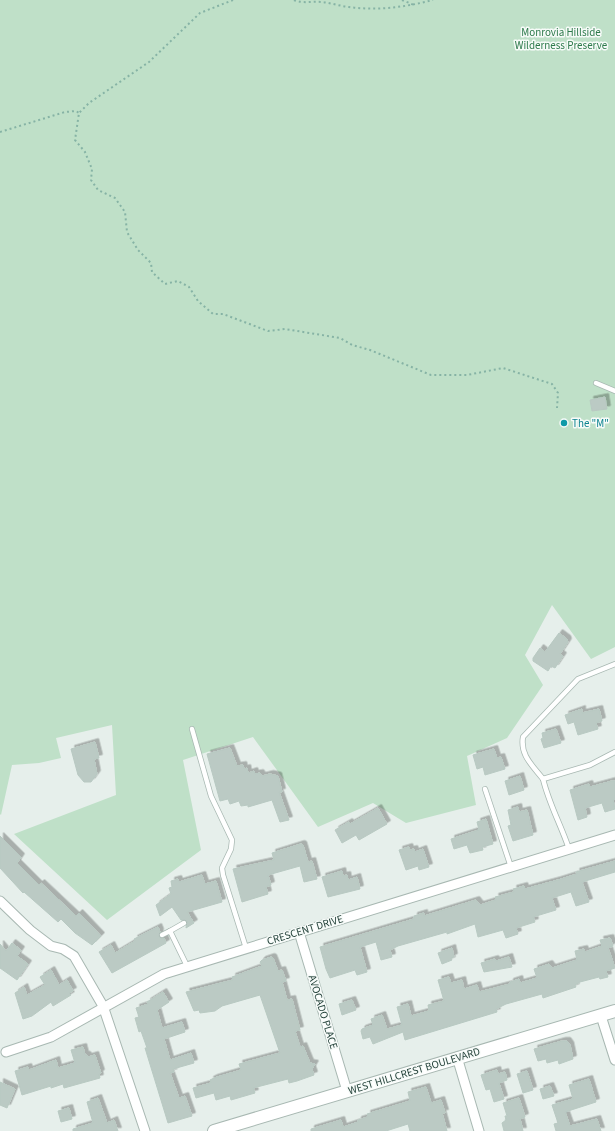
<svg xmlns="http://www.w3.org/2000/svg" width="615" height="1131" font-family="'Source Sans 3',sans-serif">
<style>
.green{fill:#bfe0c8}
.building{fill:#bbcac4;stroke:#b8c9c2;filter:url(#shadow)}
.lines{fill:none;stroke-linecap:round;stroke-linejoin:round}
.service-casing{stroke:#a8b8b2;stroke-width:6}
.minor-casing{stroke:#a8b8b2;stroke-width:11}
.tertiary-casing{stroke:#a8b8b2;stroke-width:14}
.path{stroke:#86b3a5;stroke-width:2;stroke-dasharray:2 3;stroke-linecap:butt}
.service{stroke:#fff;stroke-width:4.5}
.minor{stroke:#fff;stroke-width:9}
.tertiary{stroke:#fff;stroke-width:12}
.culture-dot{fill:#0f9aa8;stroke:#f7fbf9;stroke-width:1.5}
.labels{text-anchor:middle;dominant-baseline:central;stroke-width:3;stroke-linejoin:round;paint-order:stroke}
.park-label{font-size:11px;fill:#2d7a4b;stroke:#f7fbf9}
.culture-label{font-size:11px;fill:#0d838f;stroke:#f7fbf9;text-anchor:start}
.street-label{font-size:11px;fill:#24423a;stroke:#f7fbf9}
</style>
<defs>
<filter id="shadow"><feDropShadow dx="3.5" dy="-3.5" stdDeviation="0" flood-color="#0004"/></filter>
</defs>
<rect width="100%" height="100%" fill="#e6efeb"/>
<!-- green -->
<polygon class="green" points="0,0 615,0 615,647 591,659 552,605 525,655 543,685 507,738 467,756 476,805 406,823 373,803 318,827 253,737 183,760 201,850 107,920 14,834 116,795 112,725 56,738 61,758 39,763 12,765 1,815 0,814"/>
<!-- building -->
<g class="building">
<polygon points="605,397 607,409 592,411 590,400"/>
<polygon points="559,633 567,639 568,642 560,654 563,656 555,668 551,666 548,671 533,661 533,658 540,648 545,652"/>
<polygon points="582,709 582,713 599,709 602,721 596,723 598,729 578,735 574,722 568,724 565,715"/>
<polygon points="556,729 561,743 544,748 541,739 543,738 542,733"/>
<polygon points="95,742 99,758 94,759 97,774 91,782 84,782 78,775 71,749"/>
<polygon points="230,748 237,766 243,765 244,769 247,768 248,773 254,771 255,774 260,773 262,776 270,774 278,776 282,792 279,792 289,820 280,822 272,800 248,807 248,805 241,806 239,801 230,804 228,799 220,801 207,754"/>
<polygon points="494,749 497,758 501,757 505,769 485,775 483,767 477,769 473,755"/>
<polygon points="520,776 524,790 509,795 505,781"/>
<polygon points="612,781 615,781 615,799 613,800 615,809 605,812 602,803 585,808 587,817 578,820 570,790 589,784 590,787"/>
<polygon points="518,807 519,812 527,810 533,835 513,841 508,826 511,825 508,810"/>
<polygon points="378,808 387,824 359,840 356,835 342,843 335,830 349,822 350,824"/>
<polygon points="486,819 493,844 482,847 483,850 470,853 467,845 454,849 451,839 479,830 477,822"/>
<polygon points="0,836 21,857 17,863 39,885 41,883 76,916 79,913 101,936 92,945 75,933 61,919 58,922 24,892 23,893 0,868"/>
<polygon points="301,844 303,845 308,862 312,861 317,879 304,882 300,866 268,875 271,885 266,887 268,894 242,902 233,869 274,860 272,853"/>
<polygon points="409,847 410,850 414,849 415,852 423,849 429,867 419,870 418,866 406,870 399,850"/>
<polygon points="615,861 615,872 582,882 589,902 576,906 571,892 552,898 556,910 533,917 535,922 516,928 518,934 506,938 503,930 478,937 475,924 447,934 447,932 398,946 390,950 392,957 381,960 376,942 360,947 367,972 357,975 355,970 330,978 326,969 320,947 414,919 414,916 424,913 424,916 476,900 480,905 496,900 495,897 514,892 513,889 524,886 525,889 558,880 577,874 576,872"/>
<polygon points="342,871 343,876 347,875 348,880 357,877 360,889 328,897 322,877"/>
<polygon points="202,875 205,884 216,881 222,902 187,912 194,923 186,928 187,921 181,920 172,907 160,916 156,905 171,894 169,888 172,887 171,881 178,879 179,882"/>
<polygon points="158,927 160,932 159,937 164,938 166,943 112,973 99,952 111,945 115,953 135,941 134,939"/>
<polygon points="610,938 613,946 608,948 615,968 606,971 608,977 600,979 599,977 580,982 575,985 576,987 543,998 542,994 506,1004 496,1009 497,1012 405,1040 403,1032 373,1044 370,1037 363,1039 361,1031 362,1029 373,1025 371,1019 382,1015 387,1029 402,1025 397,1007 408,1004 411,1016 429,1011 428,1005 444,1001 438,980 449,977 451,983 462,980 464,989 477,985 479,992 510,984 510,982 519,979 520,983 537,978 534,969 549,964 552,968 577,960 575,951 584,949 585,952 602,946 600,940"/>
<polygon points="12,943 21,950 17,956 28,964 17,980 0,968 0,944 6,951"/>
<polygon points="452,948 454,957 451,958 452,960 442,964 438,953"/>
<polygon points="271,957 273,958 278,971 282,970 286,981 282,982 287,1000 292,999 300,1030 295,1031 300,1047 303,1046 310,1063 315,1064 312,1069 314,1075 297,1081 289,1083 288,1079 253,1088 255,1093 231,1100 230,1096 216,1100 214,1093 196,1098 193,1088 211,1083 210,1080 214,1078 241,1070 239,1064 280,1053 260,995 222,1006 215,1011 200,1013 199,1010 194,1011 186,992 233,980 232,977 262,966 260,962 262,960"/>
<polygon points="509,957 512,967 484,972 481,963 495,959 496,961"/>
<polygon points="51,970 59,985 67,980 73,991 69,993 71,995 53,1006 51,1002 32,1016 23,1019 15,993 24,987 27,995 45,985 40,977"/>
<polygon points="163,992 169,1002 157,1010 162,1028 182,1022 185,1032 164,1039 170,1060 191,1053 194,1063 173,1069 174,1072 170,1073 179,1098 185,1096 192,1116 168,1123 145,1048 147,1048 141,1031 139,1032 135,1018 139,1017 136,1008 148,1004 147,1002"/>
<polygon points="352,1000 356,1010 342,1015 339,1004"/>
<polygon points="562,1041 567,1041 570,1045 573,1059 559,1064 558,1060 547,1063 546,1059 538,1061 534,1049"/>
<polygon points="83,1047 85,1055 87,1055 88,1057 95,1055 101,1073 99,1074 100,1078 64,1088 63,1084 51,1088 51,1086 22,1095 15,1071 28,1067 29,1070 56,1060 58,1068 75,1063 71,1050"/>
<polygon points="497,1070 498,1074 505,1072 507,1080 499,1083 504,1099 494,1102 490,1089 486,1090 481,1075"/>
<polygon points="527,1071 533,1090 523,1093 517,1074"/>
<polygon points="589,1079 596,1102 565,1112 570,1126 597,1119 601,1131 556,1131 554,1124 558,1123 552,1105 573,1099 569,1085"/>
<polygon points="0,1082 15,1089 7,1108 0,1105"/>
<polygon points="550,1086 554,1096 543,1099 540,1089"/>
<polygon points="426,1087 431,1103 441,1100 445,1113 442,1113 447,1131 410,1131 408,1124 386,1131 311,1131 311,1129 341,1120 343,1127 358,1122 358,1120 368,1117 367,1114 410,1101 408,1092"/>
<polygon points="98,1098 107,1123 114,1120 118,1131 73,1131 73,1129 93,1123 87,1102"/>
<polygon points="519,1098 525,1117 520,1119 523,1131 504,1131 502,1123 506,1120 505,1116 507,1116 503,1103"/>
<polygon points="69,1108 72,1119 61,1122 58,1111"/>
</g>
<g class="lines">
<!-- service casing -->
<g class="service-casing">
<g id="service">
<polyline points="596,383 615,391"/>
<polyline points="192,729 211,796 232,840 231,849 222,868 223,875 246,948"/>
<path d="M543,779C532,765 520,755 523,737L578,679L615,664"/>
<polyline points="485,789 511,867"/>
<path d="M569,849C561,825 549,804 543,779L590,765L615,752"/>
<polyline points="170,931 184,923"/>
<polyline points="162,935 170,931 187,966"/>
</g>
</g>
<!-- minor casing -->
<g class="minor-casing">
<g id="minor">
<polyline points="0,901 30,930 51,946 63,949 74,956 103,1006 145,1131"/>
<polyline points="299,932 347,1091"/>
<polyline points="601,1016 615,1060"/>
<polyline points="6,1052 51,1037 164,974 615,835"/>
<polyline points="457,1057 479,1131"/>
</g>
</g>
<!-- tertiary casing -->
<g class="tertiary-casing">
<polyline id="tertiary" points="214,1131 615,1011"/>
</g>
<!-- path -->
<g class="path">
<polyline points="233,0 200,13 149,62 89,103 79,113 75,140 85,152 92,169 91,180 98,190 115,198 125,212 127,232 138,250 151,263 152,272 165,284 178,281 189,287 198,301 213,314 223,314 268,331 285,329 340,338 352,345 370,350 431,375 467,375 503,368 552,384 558,393 557,408"/>
<path d="M294,0C303,4 312,1 322,2C331,3 340,6 349,7C377,11 406,7 433,0"/>
<polyline points="402,0 414,5"/>
<polyline points="0,132 65,112 76,111 79,113"/>
</g>
<!-- service -->
<use href="#service" class="service"/>
<!-- minor -->
<use href="#minor" class="minor"/>
<!-- tertiary -->
<use href="#tertiary" class="tertiary"/>
</g>
<!-- markers -->
<circle class="culture-dot" cx="564" cy="423" r="4"/>
<g class="labels">
<!-- park labels -->
<g class="park-label">
<text x="561" y="32">Monrovia Hillside<tspan x="561" dy="13">Wilderness Preserve</tspan></text>
</g>
<!-- culture labels -->
<g class="culture-label">
<text x="572" y="423">The "M"</text>
</g>
<!-- street labels -->
<g class="street-label">
<text transform="translate(305 930) rotate(-17)">CRESCENT DRIVE</text>
<text transform="translate(323 1012) rotate(73)">AVOCADO PLACE</text>
<text transform="translate(414 1071) rotate(-17)">WEST HILLCREST BOULEVARD</text>
</g>
</g>
</svg>
